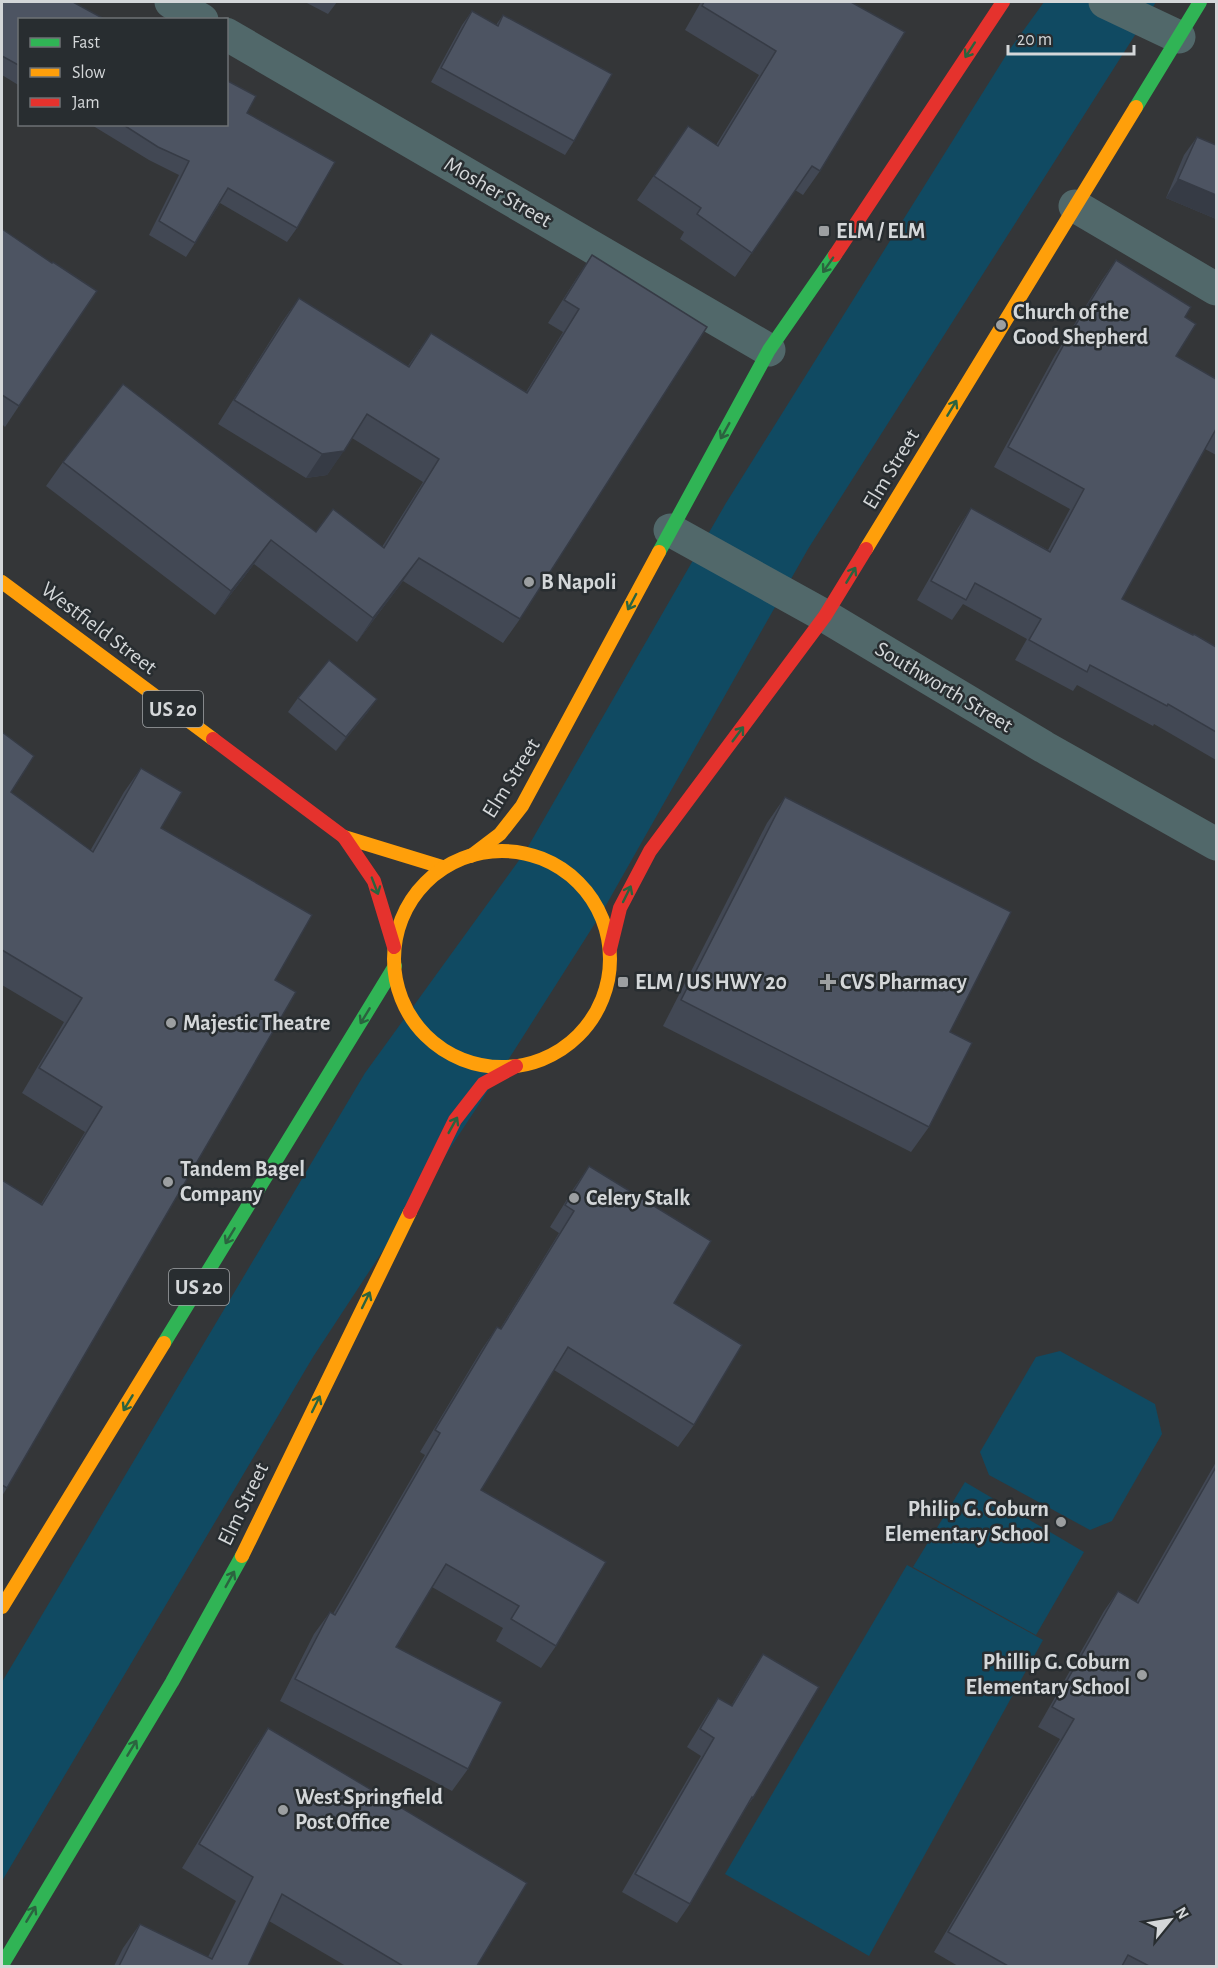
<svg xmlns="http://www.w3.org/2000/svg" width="1218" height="1968" font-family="'Alegreya Sans',sans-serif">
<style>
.green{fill:#104a62}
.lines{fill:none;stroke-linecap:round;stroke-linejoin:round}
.street{stroke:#51686a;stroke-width:33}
.fast{stroke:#30b455;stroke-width:14}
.slow{stroke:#ff9f0a;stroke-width:14}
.jam{stroke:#e5322d;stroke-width:14}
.wall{fill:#424854}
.shaded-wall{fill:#363b45}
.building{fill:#4d5462;stroke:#363b45;stroke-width:1.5}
.oneway{stroke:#2b633f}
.poi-dot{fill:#9c9fa1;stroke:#282d30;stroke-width:2}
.labels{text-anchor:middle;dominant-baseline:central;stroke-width:5;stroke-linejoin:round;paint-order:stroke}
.shield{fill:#282d30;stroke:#a0a4a6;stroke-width:1.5}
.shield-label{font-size:21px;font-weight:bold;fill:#d4d7d9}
.street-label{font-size:22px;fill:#d4d7d9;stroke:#282d30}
.poi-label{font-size:22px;font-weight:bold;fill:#d4d7d9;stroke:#282d30;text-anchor:start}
</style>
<rect width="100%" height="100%" fill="#343638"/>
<!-- green -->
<g class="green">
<polygon points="1044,2 1156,2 808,549 601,914 510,1057 313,1357 2,1881 2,1682 365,1073 525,852 726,503 1010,49"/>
<polygon points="1060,1351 1155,1404 1162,1434 1112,1521 1090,1530 989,1475 980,1452 1036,1357"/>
<polygon points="965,1482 1084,1552 1036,1635 913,1567"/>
<polygon points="907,1565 1043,1640 869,1956 725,1874"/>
</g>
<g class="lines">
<!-- street -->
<g class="street">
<polyline points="171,2 202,20"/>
<polyline points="1105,2 1179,37"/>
<polyline points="226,34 769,350"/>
<polyline points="1075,206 1216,289"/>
<polyline points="670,530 825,616 1044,747 1216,844"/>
</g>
<!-- fast -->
<g class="fast">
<polyline points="1136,107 1200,2"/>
<polyline points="659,552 769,350 835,255"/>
<polyline points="164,1343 395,966"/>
<polyline points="2,1965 172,1682 242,1556"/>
</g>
<!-- slow -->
<g class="slow">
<polyline points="866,549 1136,107"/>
<polyline points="2,582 213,739"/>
<polyline points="344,837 442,867"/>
<circle cx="502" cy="959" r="108"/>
<polyline points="471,856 500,834 522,806 659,552"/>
<polyline points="242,1556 410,1212"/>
<polyline points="2,1607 164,1343"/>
</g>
<!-- jam -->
<g class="jam">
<polyline points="835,255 1003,2"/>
<polyline points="213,739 344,837 374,881 394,947"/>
<polyline points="610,949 620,908 650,851 825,616 866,549"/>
<polyline points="410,1212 455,1120 483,1084 516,1066"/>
</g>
</g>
<!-- wall -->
<g class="wall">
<polygon points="2,2 20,20 20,86 2,75"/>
<polygon points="305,2 337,2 328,14"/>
<polygon points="701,2 851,2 820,171 803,195 795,190 735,277 680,239 684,232 637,200 688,126 716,145 759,75 685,30"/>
<polygon points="472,11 496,25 503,15 574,141 565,155 431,82 462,25"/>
<polygon points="247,113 297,228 287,242 220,203 195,243 186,257 149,235 179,175 149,160 90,124 226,124"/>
<polygon points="1197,137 1216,145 1216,219 1166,198 1184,155"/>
<polygon points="2,229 19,406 5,427 2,424"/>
<polygon points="592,255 520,619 503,643 403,581 357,642 254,564 215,615 46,486 63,462 316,532 382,547 423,482 352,438 327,475 306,478 218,424 282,322 299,298 408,366 431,333 526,392 563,332 548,323 576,279"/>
<polygon points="1116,260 1185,317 1176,356 1216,379 1216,455 1205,449 1122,599 1216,647 1216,760 1154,724 1153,726 1077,685 1073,691 1015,660 1027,639 963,604 952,620 917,600 958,528 971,508 1048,550 1070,509 994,467 1054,357 1102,280"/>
<polygon points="298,698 377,699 367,713 336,751 288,712"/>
<polygon points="2,732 11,792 90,851 124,792 141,768 161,828 275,980 7,1488 2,1496 2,1180 41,1204 85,1132 22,1093 64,1022 2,985"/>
<polygon points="785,797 929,1127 911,1152 663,1026 767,823"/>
<polygon points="589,1166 674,1303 694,1425 678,1447 554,1370 481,1490 556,1646 541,1668 496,1641 503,1628 432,1587 396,1647 468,1769 452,1791 280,1701 314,1634 330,1612 333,1614 425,1455 420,1452 482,1349 497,1327 500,1329 559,1233 550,1227 574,1188"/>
<polygon points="1216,1462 1216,1966 958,1966 934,1952 1060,1739 1038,1727 1104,1611 1118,1591 1136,1602"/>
<polygon points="763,1654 753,1798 741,1815 690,1904 677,1923 622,1892 701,1756 687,1747 706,1716 718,1698 731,1706 751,1672"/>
<polygon points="268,1728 477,1966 346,1966 269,1921 248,1966 114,1966 123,1948 140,1924 208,1957 236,1901 182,1868 252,1752"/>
</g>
<!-- shaded-wall -->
<g class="shaded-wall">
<polygon points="1178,179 1216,195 1216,219 1166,198"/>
<polygon points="344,451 327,475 306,478 322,454"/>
<polygon points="271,540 254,564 215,615 231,591"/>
<polygon points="419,558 403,581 357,642 373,618"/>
<polygon points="377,699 367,713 336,751 346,737"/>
</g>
<!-- building -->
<g class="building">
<polygon points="2,2 73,2 106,20 20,20 20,66 2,56"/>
<polygon points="704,2 851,2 905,32 820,171 812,166 752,253 697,214 701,208 654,176 688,126 718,146 776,51 702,6"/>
<polygon points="472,11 498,26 503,15 612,74 574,141 441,68"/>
<polygon points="226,80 256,96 247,113 335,162 297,228 228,188 195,243 159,221 189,161 158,147 122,124 226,124"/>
<polygon points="1197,137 1216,145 1216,195 1178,179"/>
<polygon points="2,229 52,263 53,262 97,291 19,406 2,395"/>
<polygon points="592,255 707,327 520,619 419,558 373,618 271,540 231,591 63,462 123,384 316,532 333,509 384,548 439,459 367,414 344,451 322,454 234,400 299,298 409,367 431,333 527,393 579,309 564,300"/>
<polygon points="1116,260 1191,307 1185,317 1196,324 1176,356 1216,379 1216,429 1122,599 1193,635 1194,634 1216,647 1216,732 1168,704 1167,706 1090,665 1087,672 1029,640 1041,619 975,583 966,600 931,581 971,508 1050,552 1084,489 1008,447 1068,337"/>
<polygon points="329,660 377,699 346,737 298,698"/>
<polygon points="2,732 34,756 11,792 93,852 141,768 182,792 161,828 312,915 275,980 296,992 7,1488 2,1485 2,1180 42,1205 102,1107 39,1068 82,998 2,950"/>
<polygon points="785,797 1011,912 950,1032 972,1043 929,1127 681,1000"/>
<polygon points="589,1166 711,1241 674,1303 742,1345 694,1425 568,1347 481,1490 606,1562 556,1646 511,1619 519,1606 446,1564 396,1647 502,1702 468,1769 295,1679 330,1612 335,1615 440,1433 435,1430 497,1327 501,1329 574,1211 565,1205"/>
<polygon points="1216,1467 1216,1966 1149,1966 1128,1955 1122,1966 1008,1966 948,1932 1074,1719 1052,1707 1118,1591 1138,1603"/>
<polygon points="763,1654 819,1687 753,1798 752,1797 690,1904 635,1874 714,1738 700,1729 718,1698 732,1706"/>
<polygon points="268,1728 527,1883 477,1966 403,1966 282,1894 248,1966 119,1966 140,1924 212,1959 253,1877 199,1844"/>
</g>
<!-- one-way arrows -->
<defs><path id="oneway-shaft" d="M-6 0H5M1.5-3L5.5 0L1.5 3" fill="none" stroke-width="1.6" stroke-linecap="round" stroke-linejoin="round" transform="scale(1.5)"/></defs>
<g class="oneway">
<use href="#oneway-shaft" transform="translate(970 50) rotate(123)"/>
<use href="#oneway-shaft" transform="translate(828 265) rotate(125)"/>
<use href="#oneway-shaft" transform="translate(952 408) rotate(-59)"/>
<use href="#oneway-shaft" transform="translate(725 431) rotate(119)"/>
<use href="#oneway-shaft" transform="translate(851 575) rotate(-59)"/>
<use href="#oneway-shaft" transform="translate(632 602) rotate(118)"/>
<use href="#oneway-shaft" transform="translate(738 734) rotate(-53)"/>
<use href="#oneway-shaft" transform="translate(375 886) rotate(69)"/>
<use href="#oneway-shaft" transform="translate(627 894) rotate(-64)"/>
<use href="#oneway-shaft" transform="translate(365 1016) rotate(121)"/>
<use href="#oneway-shaft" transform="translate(453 1125) rotate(-61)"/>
<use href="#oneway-shaft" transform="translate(230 1236) rotate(121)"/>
<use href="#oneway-shaft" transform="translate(366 1300) rotate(-64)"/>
<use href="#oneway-shaft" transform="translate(128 1403) rotate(121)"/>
<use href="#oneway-shaft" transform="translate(316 1404) rotate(-64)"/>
<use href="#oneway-shaft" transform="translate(230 1579) rotate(-61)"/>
<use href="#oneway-shaft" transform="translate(132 1748) rotate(-59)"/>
<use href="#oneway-shaft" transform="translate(31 1914) rotate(-59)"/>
</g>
<!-- markers -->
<g class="poi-dot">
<rect x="818" y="225" width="12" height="12" rx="3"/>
<circle cx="1001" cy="325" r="6"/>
<circle cx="529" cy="582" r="6"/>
<rect x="617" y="976" width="12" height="12" rx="3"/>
<path d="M825 973h6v6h6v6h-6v6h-6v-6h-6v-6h6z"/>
<circle cx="171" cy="1023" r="6"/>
<circle cx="168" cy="1182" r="6"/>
<circle cx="574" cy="1198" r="6"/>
<circle cx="1061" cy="1522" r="6"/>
<circle cx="1142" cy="1675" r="6"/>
<circle cx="283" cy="1810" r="6"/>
</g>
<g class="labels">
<!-- shield labels -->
<g class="shield">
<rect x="143" y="691" width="60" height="36" rx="4.5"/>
<rect x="169" y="1269" width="60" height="36" rx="4.5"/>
</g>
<g class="shield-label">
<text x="173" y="709">US 20</text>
<text x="199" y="1287">US 20</text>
</g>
<!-- street labels -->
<g class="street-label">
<text transform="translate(498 192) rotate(30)">Mosher Street</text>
<text transform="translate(891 469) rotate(-59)">Elm Street</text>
<text transform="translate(99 628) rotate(37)">Westfield Street</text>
<text transform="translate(944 687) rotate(31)">Southworth Street</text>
<text transform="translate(511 778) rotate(-58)">Elm Street</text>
<text transform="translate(243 1504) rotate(-64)">Elm Street</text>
</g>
<!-- poi labels -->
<g class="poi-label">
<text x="836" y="231">ELM / ELM</text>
<text x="1013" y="312">Church of the<tspan x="1013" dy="25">Good Shepherd</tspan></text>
<text x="541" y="582">B Napoli</text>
<text x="635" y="982">ELM / US HWY 20</text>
<text x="840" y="982">CVS Pharmacy</text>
<text x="183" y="1023">Majestic Theatre</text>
<text x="180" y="1169">Tandem Bagel<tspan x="180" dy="25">Company</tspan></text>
<text x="586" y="1198">Celery Stalk</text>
<text x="1049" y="1509" text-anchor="end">Philip G. Coburn<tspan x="1049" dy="25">Elementary School</tspan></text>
<text x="1130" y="1662" text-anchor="end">Phillip G. Coburn<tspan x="1130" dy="25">Elementary School</tspan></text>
<text x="295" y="1797">West Springfield<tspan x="295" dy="25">Post Office</tspan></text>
</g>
</g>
<!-- border -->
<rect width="1218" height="1968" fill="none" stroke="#d4d7d9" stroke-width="6"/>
<!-- legend -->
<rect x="18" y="18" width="210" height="108" fill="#282d30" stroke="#6d7174" stroke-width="1.5"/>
<rect x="30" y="38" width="30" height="9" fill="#30b455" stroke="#6d7174" stroke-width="1.5"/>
<text x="72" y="48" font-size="18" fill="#d4d7d9">Fast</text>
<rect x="30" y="68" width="30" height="9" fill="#ff9f0a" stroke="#6d7174" stroke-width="1.5"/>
<text x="72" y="78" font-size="18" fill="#d4d7d9">Slow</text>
<rect x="30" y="98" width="30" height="9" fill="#e5322d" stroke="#6d7174" stroke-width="1.5"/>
<text x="72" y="108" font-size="18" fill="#d4d7d9">Jam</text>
<!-- north arrow -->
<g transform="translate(1170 1920) rotate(60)" stroke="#282d30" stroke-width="4.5" paint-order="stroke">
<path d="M0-4.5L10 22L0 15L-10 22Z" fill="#d4d7d9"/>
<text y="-9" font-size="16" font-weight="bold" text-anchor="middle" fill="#d4d7d9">N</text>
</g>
<!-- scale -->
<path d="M1008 45v9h126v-9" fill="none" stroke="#d4d7d9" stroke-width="3"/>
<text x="1017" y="45" font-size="18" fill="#d4d7d9" stroke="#282d30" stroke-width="4.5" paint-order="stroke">20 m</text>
</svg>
